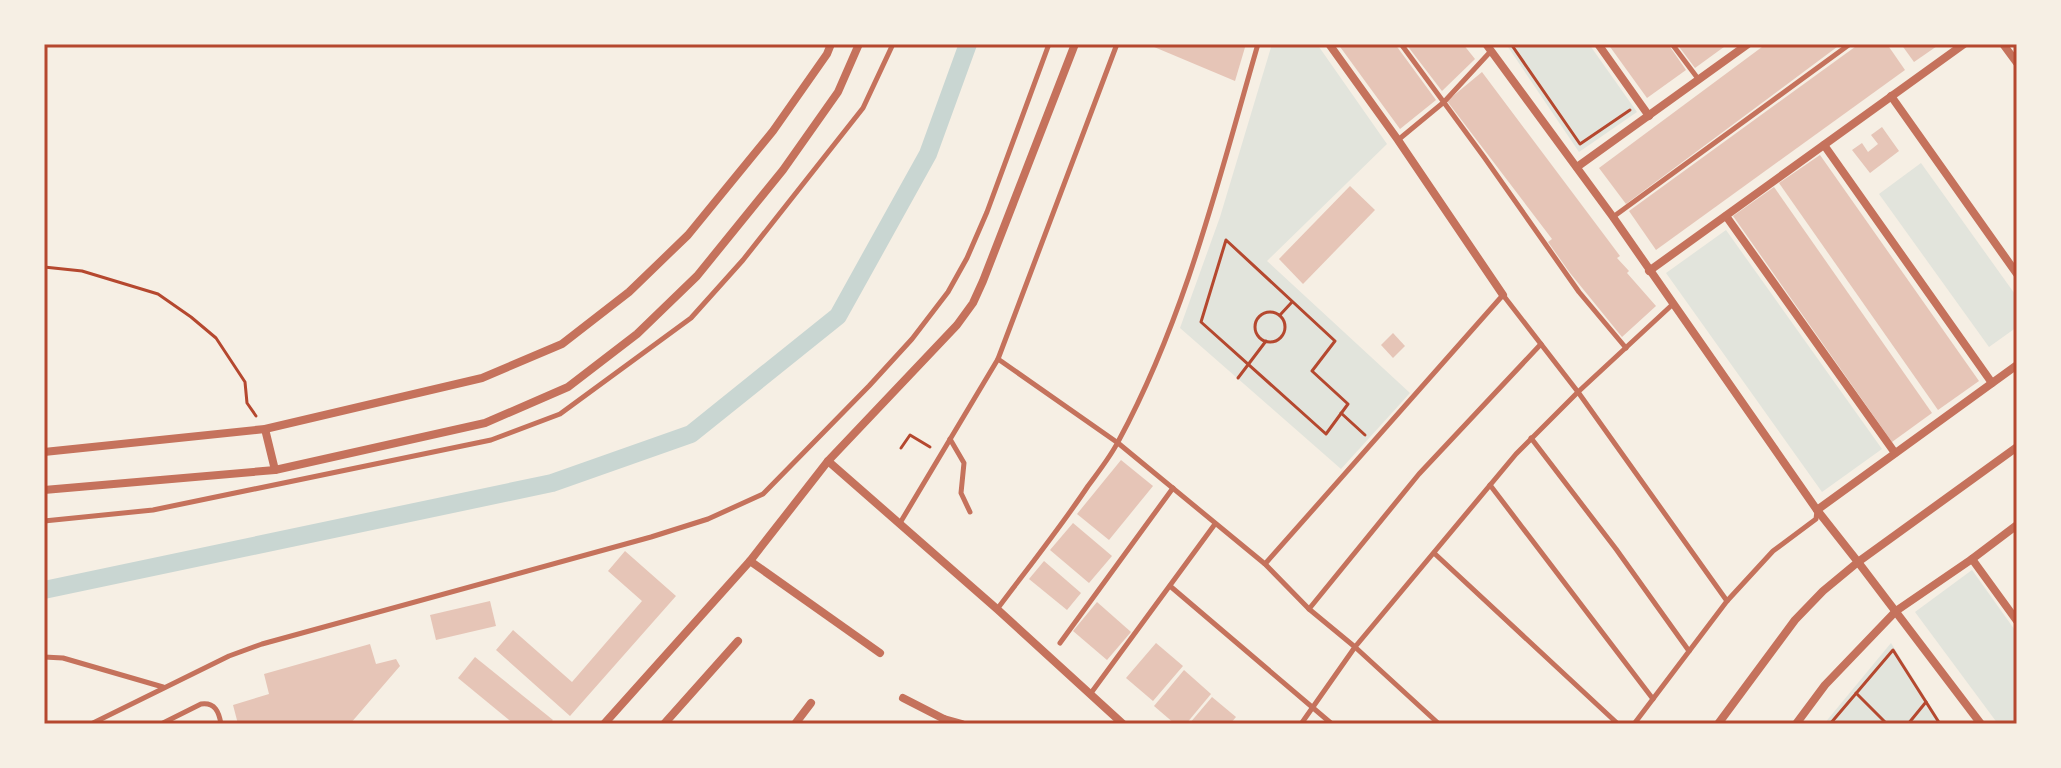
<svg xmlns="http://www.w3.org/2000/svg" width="2061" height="768" font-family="Jost,sans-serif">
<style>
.green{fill:#e2e4dc}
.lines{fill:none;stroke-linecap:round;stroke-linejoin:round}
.canal{stroke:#c9d6d2;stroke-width:18}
.building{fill:#e6c5b7}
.path{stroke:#b5482f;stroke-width:3}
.service{stroke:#c5725c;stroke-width:5}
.minor{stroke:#c5725c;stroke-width:8}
.neatline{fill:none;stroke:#b5482f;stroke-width:3}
</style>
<rect width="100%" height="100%" fill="#f6efe4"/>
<!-- green -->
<g class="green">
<polygon points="1272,44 1317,44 1387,144 1267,261 1410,393 1341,469 1180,328 1220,217"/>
<polygon points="1506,44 1589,44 1637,112 1579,152"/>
<polygon points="1921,163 2017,297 2017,327 1989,347 1879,194"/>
<polygon points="1726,230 1882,449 1822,492 1666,273"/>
<polygon points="1972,570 2017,633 2017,724 1998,724 1915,612"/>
<polygon points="1891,643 1942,724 1824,724"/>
</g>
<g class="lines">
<!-- canal -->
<polyline class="canal" points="44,590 552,483 691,434 838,316 928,154 968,44"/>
</g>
<!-- building -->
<g class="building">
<polygon points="1147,44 1246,44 1235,81"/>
<polygon points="1338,44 1395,44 1436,100 1400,129"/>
<polygon points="1406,44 1463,44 1475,59 1442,91"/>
<polygon points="1608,44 1668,44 1686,70 1647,98"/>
<polygon points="1677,44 1728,44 1695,68"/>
<polygon points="1766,44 1841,44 1626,204 1599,168"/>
<polygon points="1859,44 1887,44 1905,70 1656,250 1629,211"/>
<polygon points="1901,44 1940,44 1914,62"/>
<polygon points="1482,72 1620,256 1617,258 1629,271 1627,273 1656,306 1622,337 1570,273 1548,242 1552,239 1447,101"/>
<polygon points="1882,127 1899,151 1870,173 1852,150 1862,143 1868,152 1878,144 1871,135"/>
<polygon points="1820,155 1979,381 1938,410 1779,183"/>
<polygon points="1350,186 1375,210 1303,284 1279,259"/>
<polygon points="1774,187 1932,413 1892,442 1733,216"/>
<polygon points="1393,333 1405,346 1393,358 1381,345"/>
<polygon points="1121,460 1153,486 1109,540 1077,514"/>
<polygon points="1073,523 1112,556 1089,583 1050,550"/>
<polygon points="625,551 676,596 570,716 496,650 513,630 572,682 642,601 608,571"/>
<polygon points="1044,561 1081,593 1067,610 1029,579"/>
<polygon points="490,601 496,626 436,640 430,615"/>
<polygon points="1097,602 1131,632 1107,660 1073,631"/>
<polygon points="1156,643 1183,666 1153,701 1126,678"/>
<polygon points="370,644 376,664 396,659 400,666 350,724 238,724 233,705 269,694 264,674"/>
<polygon points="475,657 553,720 549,724 514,724 458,678"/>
<polygon points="1184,670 1211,694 1186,724 1175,724 1154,706"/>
<polygon points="1212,697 1236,717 1230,724 1189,724"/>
</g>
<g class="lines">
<!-- path -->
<g class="path">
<polyline points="1511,44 1580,144 1630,110"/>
<polygon points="1226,240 1335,341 1312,371 1348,404 1326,434 1201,322"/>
<polyline points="44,267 82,271 158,294 191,317 216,338 245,382 247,403 256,416"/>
<circle cx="1270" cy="327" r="15"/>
<polyline points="1280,315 1292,302"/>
<polyline points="1238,378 1266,341"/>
<polyline points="1341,413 1365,435"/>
<polyline points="901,448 910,435 930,447"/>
<polyline points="1856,693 1887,724"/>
<polyline points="1830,724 1893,650 1940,724"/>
<polyline points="1908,724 1926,702"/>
</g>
<!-- service -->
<g class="service">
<polyline points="1401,44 1484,157 1579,292 1626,348"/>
<polyline points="1672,44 1699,80"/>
<polyline points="1398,140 1444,102 1491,51"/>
<polyline points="1613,217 1850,44"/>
<polyline points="998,359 1118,443 1265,564 1309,609 1355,647 1301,724"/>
<polyline points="1531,438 1616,549 1689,651"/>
<polyline points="950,439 964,463 961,493 970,512"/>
<polyline points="1490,485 1653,699"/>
<polyline points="44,521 153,510 491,440 560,414 691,318 743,260 863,108 893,44"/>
<polyline points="900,523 998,359 1117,44"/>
<polyline points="1434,553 1618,724"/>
<polyline points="1265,564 1503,295 1578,392 1727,601"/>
<polyline points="1170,586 1332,724"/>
<path d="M998,608C1028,568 1060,528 1088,486C1099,471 1111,456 1119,440C1186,316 1219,178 1258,44"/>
<polyline points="1309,609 1419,474 1541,344"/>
<polyline points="1060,643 1173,488"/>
<polyline points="44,657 63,658 163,687"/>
<polyline points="1091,693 1215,524"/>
<polyline points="91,724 229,656 262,644 651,537 708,519 763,494 869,386 912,339 948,292 967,258 987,212 1049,44"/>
<path d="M161,724L201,704C215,702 219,712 221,724"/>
<polyline points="1439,724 1355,647 1516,454 1578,392 1673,304"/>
<polyline points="1634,724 1727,601 1773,551 1816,519 1817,511"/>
</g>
<!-- minor -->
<g class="minor">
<polyline points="1329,44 1398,140 1503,295"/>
<polyline points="1486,44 1613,217 1817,510 1858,562 1981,724"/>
<polyline points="1598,44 1649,116"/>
<polyline points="2003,44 2017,63"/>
<polyline points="1891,96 2017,274"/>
<polyline points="1824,145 1992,383"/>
<polyline points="1577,167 1748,44"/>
<polyline points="1726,216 1895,453"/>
<polyline points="1649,271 1964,44"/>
<polyline points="265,429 275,470"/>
<polyline points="44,452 265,429 482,378 562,344 629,292 688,235 773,131 827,54 831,44"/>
<polyline points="828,461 997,609 1123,724"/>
<polyline points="44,490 275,470 485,423 568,387 637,334 697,276 783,170 838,92 859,44"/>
<polyline points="1817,510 2017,365"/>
<polyline points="1972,559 2017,621"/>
<polyline points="750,561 880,653"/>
<polyline points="903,698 944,719 946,724"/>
<polyline points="944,719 962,724"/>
<polyline points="604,724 750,561 828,461 957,325 973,303 983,281 1075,44"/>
<polyline points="664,724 738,641"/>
<polyline points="795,724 811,703"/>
<polyline points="1718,724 1795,620 1823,591 1858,562 2017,447"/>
<polyline points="1796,724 1825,685 1896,611 1972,559 2017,525"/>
</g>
</g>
<!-- border -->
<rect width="2061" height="768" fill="none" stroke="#f6efe4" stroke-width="92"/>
<rect x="46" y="46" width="1969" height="676" class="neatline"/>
</svg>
